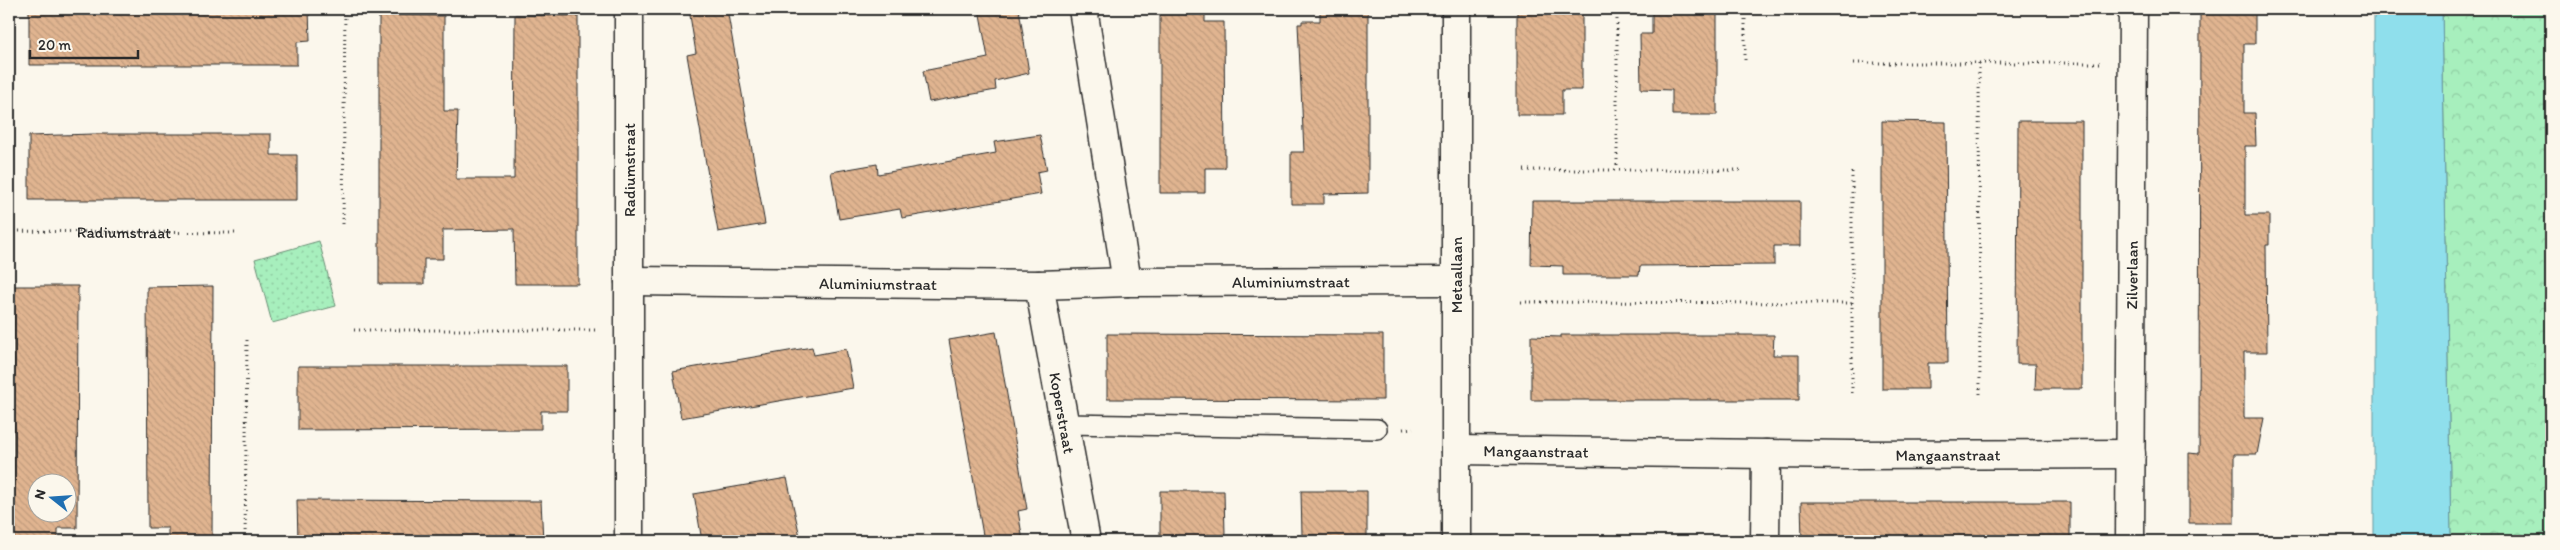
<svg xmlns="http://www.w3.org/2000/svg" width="2560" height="550" font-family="Itim,sans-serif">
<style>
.grass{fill:url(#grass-dots);stroke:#698d74}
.forest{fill:url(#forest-crowns);stroke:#698d74}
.water{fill:#8fdfec;stroke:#67979f}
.building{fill:url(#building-back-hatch);stroke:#2b2b2b;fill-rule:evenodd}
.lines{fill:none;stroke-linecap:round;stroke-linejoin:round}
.service-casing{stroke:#2b2b2b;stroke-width:22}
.minor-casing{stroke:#2b2b2b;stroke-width:31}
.tertiary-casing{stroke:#2b2b2b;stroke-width:31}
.path{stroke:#2b2b2b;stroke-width:3;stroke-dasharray:1 4;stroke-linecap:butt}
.service{stroke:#fbf7ec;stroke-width:19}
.minor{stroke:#fbf7ec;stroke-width:28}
.tertiary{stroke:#fbf7ec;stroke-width:28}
.labels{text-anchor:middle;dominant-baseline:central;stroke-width:4.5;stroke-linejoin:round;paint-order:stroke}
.street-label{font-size:16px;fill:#2b2b2b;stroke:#fbf7ec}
</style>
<defs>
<pattern id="grass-dots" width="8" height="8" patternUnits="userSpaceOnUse" patternTransform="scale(1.25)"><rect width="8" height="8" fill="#a7efbd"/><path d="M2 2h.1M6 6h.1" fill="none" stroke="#90cda3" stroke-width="1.8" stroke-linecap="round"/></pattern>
<pattern id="forest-crowns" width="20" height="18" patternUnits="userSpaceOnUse" patternTransform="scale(1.25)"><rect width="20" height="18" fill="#a7efbd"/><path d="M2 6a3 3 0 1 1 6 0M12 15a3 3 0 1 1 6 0" fill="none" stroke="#90cda3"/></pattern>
<pattern id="building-back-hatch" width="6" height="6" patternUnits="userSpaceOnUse" patternTransform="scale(1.25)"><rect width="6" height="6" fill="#e0b490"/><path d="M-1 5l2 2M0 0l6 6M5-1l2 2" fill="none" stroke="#c09b7c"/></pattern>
</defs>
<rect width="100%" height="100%" fill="#fbf7ec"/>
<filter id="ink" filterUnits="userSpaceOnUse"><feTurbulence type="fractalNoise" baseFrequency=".02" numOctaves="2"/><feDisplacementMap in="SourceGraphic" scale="10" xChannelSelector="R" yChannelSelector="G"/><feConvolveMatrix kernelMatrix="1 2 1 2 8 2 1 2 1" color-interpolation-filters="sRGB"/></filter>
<g filter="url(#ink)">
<!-- grass -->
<polygon class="grass" points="319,241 336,306 272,323 255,259"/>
<!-- forest -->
<polygon class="forest" points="2442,9 2551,9 2551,541 2451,541"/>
<!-- water -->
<polygon class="water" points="2374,9 2442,9 2451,541 2374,541"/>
<!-- building -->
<g class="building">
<polygon points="29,9 309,9 310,41 297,42 297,65 29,65"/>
<polygon points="689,9 727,9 765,224 718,232 687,55 696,53"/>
<polygon points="979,9 1019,9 1029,73 995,81 996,90 929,102 923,71 988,58"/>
<polygon points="1160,9 1205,9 1205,22 1224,22 1225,168 1205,168 1205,193 1160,193"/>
<polygon points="1320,9 1368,9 1368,193 1324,194 1324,204 1291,204 1291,152 1304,152 1298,24 1302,24 1302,21 1320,21"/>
<polygon points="1517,9 1582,11 1582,90 1562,90 1562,115 1517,115"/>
<polygon points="1672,9 1717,9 1717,115 1672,115 1672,90 1641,89 1640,34 1652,34 1652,11 1672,11"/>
<polygon points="2200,9 2255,12 2255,44 2244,44 2244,113 2255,113 2256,146 2245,146 2245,215 2269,215 2269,245 2266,245 2267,352 2244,352 2244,418 2264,418 2257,454 2234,454 2234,523 2189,523 2189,453 2199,454"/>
<polygon points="379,15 444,16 444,111 458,111 456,179 514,179 515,15 578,16 578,284 515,284 514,229 443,230 443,259 424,259 424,284 379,284"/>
<polygon points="1882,121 1946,122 1948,363 1928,363 1928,389 1882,389"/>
<polygon points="2018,121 2082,121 2082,389 2035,389 2036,364 2017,364"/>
<polygon points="93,134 271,134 271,155 297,155 297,200 29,200 29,136"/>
<polygon points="1040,135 1047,170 1037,172 1041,194 902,218 900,209 839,219 831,172 877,164 878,174 996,153 994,142"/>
<polygon points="1532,201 1800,201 1800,246 1774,246 1774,265 1640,266 1639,275 1563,275 1563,266 1531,265"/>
<path d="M14,286H78L77,528H58V541H14ZM38,482H68V512H38Z"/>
<polygon points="213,286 212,541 168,541 168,528 148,528 147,287"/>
<polygon points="996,332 1027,509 1018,511 1023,541 984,541 949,340"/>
<polygon points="1107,334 1383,335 1383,400 1107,399"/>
<polygon points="1561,335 1774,335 1773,355 1799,355 1799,400 1531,400 1531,336 1561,337"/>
<polygon points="812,347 814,355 846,349 853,388 681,418 673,371"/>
<polygon points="298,366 567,366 567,411 541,411 541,429 298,430"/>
<polygon points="787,478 801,541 702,541 694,494"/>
<polygon points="1160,491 1224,491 1225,535 1206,535 1206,541 1160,541"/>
<polygon points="1301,491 1367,491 1367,541 1319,541 1319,535 1302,535"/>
<polygon points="297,500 541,501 543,541 298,541"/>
<polygon points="1801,502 2070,502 2070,541 1802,541"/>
</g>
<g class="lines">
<!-- service casing -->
<g class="service-casing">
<polyline id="service" points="1065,424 1377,429"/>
</g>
<!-- minor casing -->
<g class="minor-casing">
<g id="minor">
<polyline points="1083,9 1127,282"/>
<path id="s2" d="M629,281L1039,285L1127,282L1456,281"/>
<path id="s3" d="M1039,285L1086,541"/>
<path id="s4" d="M1456,450L1852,455L2131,454"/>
<polyline points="629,541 629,9"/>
<polyline points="1765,541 1766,454"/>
<path id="s5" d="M2130,541L2133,9"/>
</g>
</g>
<!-- tertiary casing -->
<g class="tertiary-casing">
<polyline id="tertiary" points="1456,541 1456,9"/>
</g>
<!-- path -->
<g class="path">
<polyline points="1617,9 1617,170"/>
<polyline points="1745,9 1745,62"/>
<polyline points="1854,63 2101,63"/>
<polyline points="1979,63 1980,397"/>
<polyline points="1524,170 1743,170"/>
<polyline points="1852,172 1852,396"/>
<polyline points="343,224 345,9"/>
<path id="s1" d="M9,231L238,233"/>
<polyline points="1521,302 1852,303"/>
<polyline points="354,330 596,330"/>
<polyline points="1403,429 1413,428"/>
<polyline points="245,541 247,340"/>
</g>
<!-- service -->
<use href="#service" class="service"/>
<!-- minor -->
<use href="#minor" class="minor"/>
<!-- tertiary -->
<use href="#tertiary" class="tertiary"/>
</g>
</g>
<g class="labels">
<!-- street labels -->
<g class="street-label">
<text transform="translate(629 170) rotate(-90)">Radiumstraat</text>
<text stroke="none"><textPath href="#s1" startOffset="115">Radiumstraat</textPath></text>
<text transform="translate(1456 275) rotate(-90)">Metaallaan</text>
<text stroke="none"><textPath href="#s5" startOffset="266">Zilverlaan</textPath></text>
<text stroke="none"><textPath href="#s2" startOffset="662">Aluminiumstraat</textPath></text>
<text stroke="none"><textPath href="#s2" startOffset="249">Aluminiumstraat</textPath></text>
<text stroke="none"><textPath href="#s3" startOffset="130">Koperstraat</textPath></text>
<text stroke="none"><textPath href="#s4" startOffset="80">Mangaanstraat</textPath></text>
<text stroke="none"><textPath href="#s4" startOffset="492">Mangaanstraat</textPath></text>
</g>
</g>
<!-- margin -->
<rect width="2560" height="550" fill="none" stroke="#fbf7ec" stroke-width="30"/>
<rect x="15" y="15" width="2530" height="520" fill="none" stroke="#2b2b2b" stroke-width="2" filter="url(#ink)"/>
<!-- north arrow -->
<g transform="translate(52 498) rotate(287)"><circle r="24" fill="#fbf7ec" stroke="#a8a59f"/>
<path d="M0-4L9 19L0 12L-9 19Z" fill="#1f6fb2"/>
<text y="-8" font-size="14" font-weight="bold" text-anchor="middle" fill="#2b2b2b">N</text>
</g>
<!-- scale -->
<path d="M30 50v8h108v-8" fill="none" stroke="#2b2b2b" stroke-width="2.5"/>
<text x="38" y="50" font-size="15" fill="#2b2b2b" stroke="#fbf7ec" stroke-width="4" paint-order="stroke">20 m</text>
</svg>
